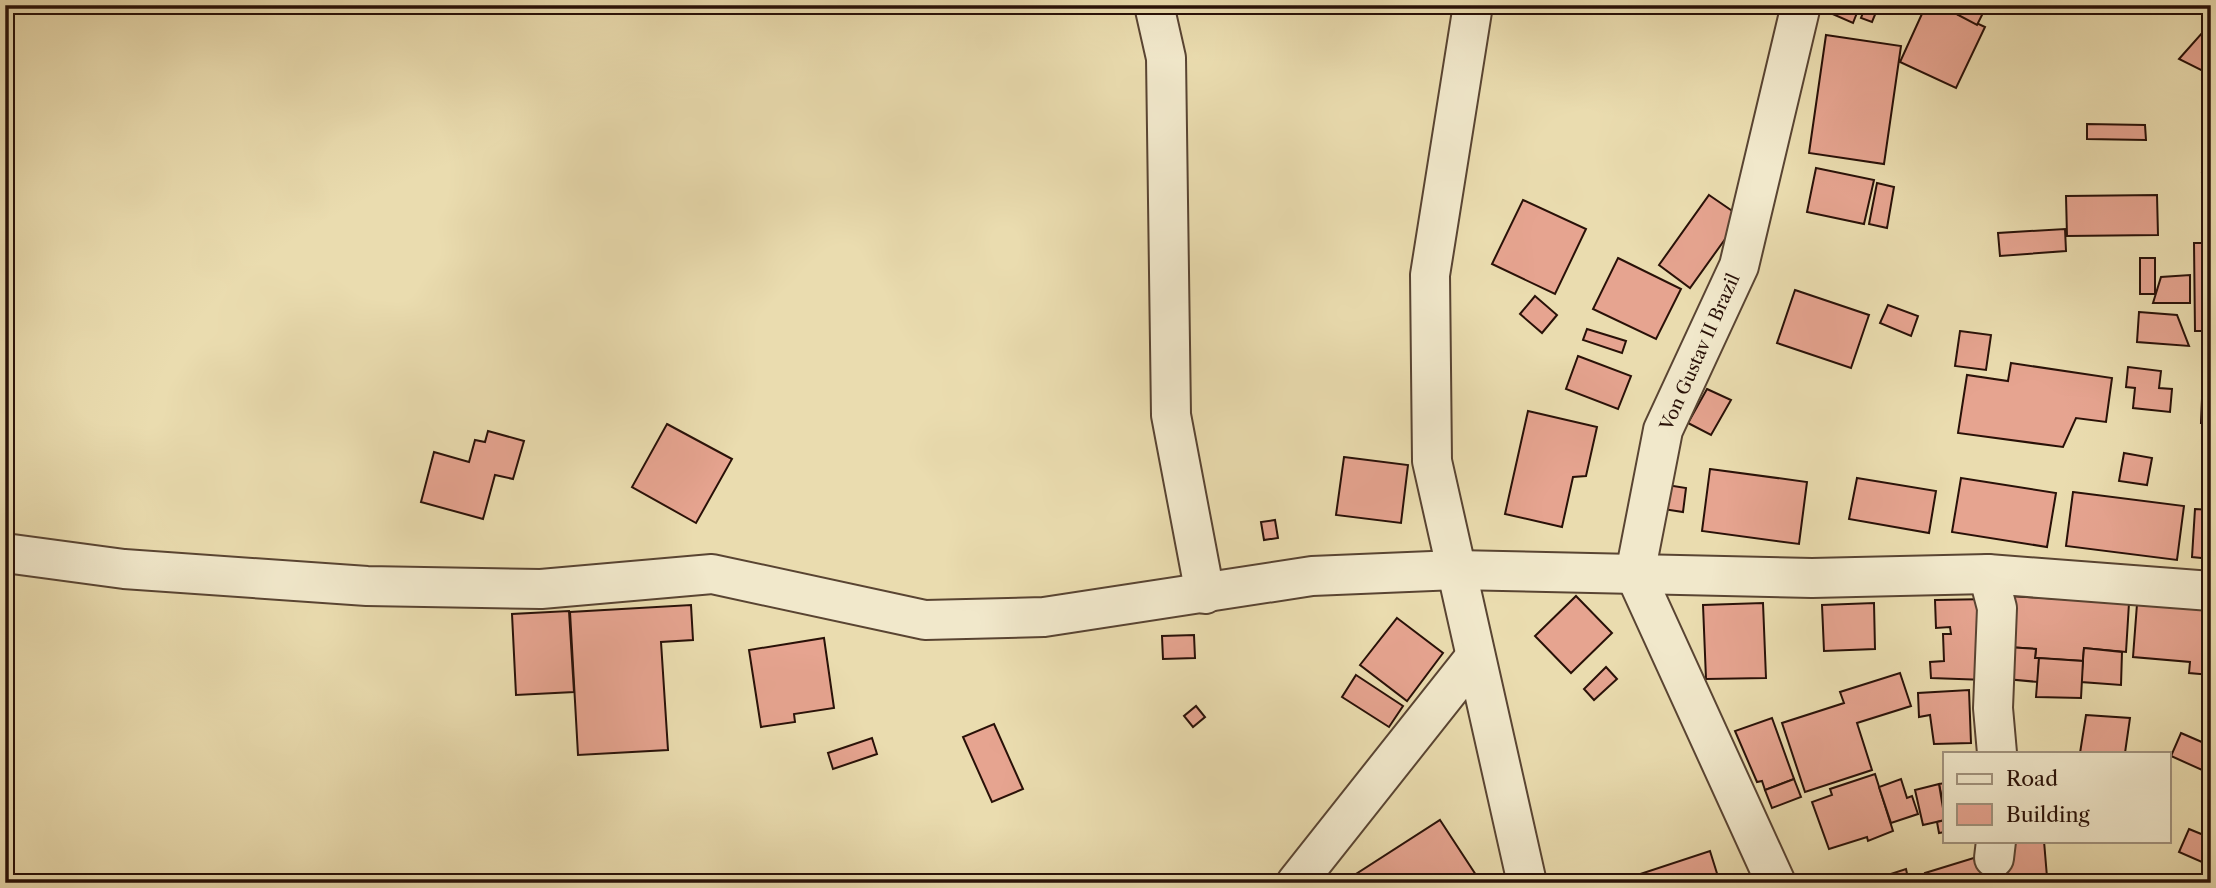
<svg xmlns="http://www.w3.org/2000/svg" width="2216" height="888" font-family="'Libre Caslon Text',serif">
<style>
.building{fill:#e6a490;stroke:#291108;stroke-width:2}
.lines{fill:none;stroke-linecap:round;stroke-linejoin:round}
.minor-casing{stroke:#594432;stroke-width:42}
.minor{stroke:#f1e8cb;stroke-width:38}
.labels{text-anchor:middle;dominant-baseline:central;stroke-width:7;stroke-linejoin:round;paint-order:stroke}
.street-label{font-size:18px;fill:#291108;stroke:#f1e8cb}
</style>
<rect width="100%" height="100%" fill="#eadcaf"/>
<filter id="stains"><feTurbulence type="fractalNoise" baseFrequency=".00286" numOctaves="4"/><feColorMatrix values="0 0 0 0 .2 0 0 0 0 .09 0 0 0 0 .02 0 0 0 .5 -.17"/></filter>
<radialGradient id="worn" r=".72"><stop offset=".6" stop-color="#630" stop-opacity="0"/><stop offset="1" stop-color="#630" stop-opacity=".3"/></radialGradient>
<!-- building -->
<g class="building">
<polygon points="1812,5 1860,5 1853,23"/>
<polygon points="1866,5 1879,5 1872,22 1861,18"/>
<polygon points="1926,5 1938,5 1985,27 1956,88 1900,62"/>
<polygon points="1949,5 1987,5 1977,25 1947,9"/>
<polygon points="2167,5 2211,5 2211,14"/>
<polygon points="2202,33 2211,35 2211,75 2179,59"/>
<polygon points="1826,35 1901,46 1884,164 1809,153"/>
<polygon points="2087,124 2145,125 2146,140 2087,139"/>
<polygon points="2211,126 2211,174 2202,172"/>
<polygon points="1816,168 1874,180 1864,224 1807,212"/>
<polygon points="1877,183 1894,187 1887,228 1869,224"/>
<polygon points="1709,195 1741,217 1690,288 1659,265"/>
<polygon points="2157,195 2158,235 2067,236 2066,196"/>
<polygon points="1523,200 1586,229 1555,294 1492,264"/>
<polygon points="2065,229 2066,251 2000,256 1998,233"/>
<polygon points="2194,243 2211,243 2211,331 2195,331"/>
<polygon points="1618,258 1681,289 1656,339 1593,309"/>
<rect x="2140" y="258" width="15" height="36"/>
<polygon points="2190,275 2190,303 2153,303 2161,277"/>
<polygon points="1795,290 1869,315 1851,368 1777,343"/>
<polygon points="1535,296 1557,315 1542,333 1520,314"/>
<polygon points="1888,305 1918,316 1911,336 1880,323"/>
<polygon points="2139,312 2177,315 2189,346 2137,342"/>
<polygon points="1587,329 1626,341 1622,353 1583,340"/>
<polygon points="1960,331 1991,335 1986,370 1955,366"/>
<polygon points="1578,356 1631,376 1618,409 1566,389"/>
<polygon points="2207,357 2211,357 2211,390 2206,389"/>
<polygon points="2011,363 2112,378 2106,422 2076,418 2063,447 1958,433 1967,375 2008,381"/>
<polygon points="2128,367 2161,371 2159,388 2172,389 2170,412 2133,408 2135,388 2126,387"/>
<polygon points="1707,389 1731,400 1711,435 1688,423"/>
<polygon points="2202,399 2211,399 2211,423 2201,423"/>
<polygon points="1528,411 1597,427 1586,476 1573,477 1562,527 1505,514"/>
<polygon points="2208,423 2211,423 2211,491 2207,491"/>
<polygon points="667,424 732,459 696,523 632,487"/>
<polygon points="488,431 524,441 513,479 495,475 483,519 421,502 434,452 469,462 475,440 485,442"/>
<polygon points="2124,453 2152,458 2147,485 2119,481"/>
<polygon points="1344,457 1408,465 1401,523 1336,515"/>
<polygon points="1710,469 1807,482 1799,544 1702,531"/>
<polygon points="1857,478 1936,491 1929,533 1849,519"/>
<polygon points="1961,478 2056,493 2047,547 1952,532"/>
<polygon points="1667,485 1686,488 1683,512 1663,509"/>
<polygon points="2073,492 2184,506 2177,560 2066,546"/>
<polygon points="2195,509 2211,510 2211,559 2192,557"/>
<polygon points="1275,520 1278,538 1264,540 1261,522"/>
<polygon points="1576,596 1612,633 1571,673 1535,636"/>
<polygon points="2009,596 2129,603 2126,652 2084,648 2083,661 2035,658 2036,649 2007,647"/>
<polygon points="1990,599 1986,680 1931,678 1930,662 1944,661 1943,634 1951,634 1950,627 1936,628 1935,600"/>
<polygon points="1763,603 1766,678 1706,679 1703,605"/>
<polygon points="1874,603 1875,649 1824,651 1822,605"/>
<polygon points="2137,604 2211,610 2211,675 2189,673 2190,662 2133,657"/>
<polygon points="691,605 693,640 661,642 668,750 578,755 570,612"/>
<polygon points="569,611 574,692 516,695 512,614"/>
<polygon points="1397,618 1443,653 1407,701 1360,665"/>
<polygon points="1194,635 1195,658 1163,659 1162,636"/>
<polygon points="824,638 834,708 794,714 795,722 761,727 749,650"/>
<polygon points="2007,647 2036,649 2035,658 2039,658 2038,682 2006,679"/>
<polygon points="2084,648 2122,652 2121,685 2081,682"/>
<polygon points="2039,658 2083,661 2081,698 2036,697"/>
<polygon points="1606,667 1617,679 1594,700 1584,689"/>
<polygon points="1900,673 1911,706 1857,723 1872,770 1805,792 1782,723 1844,703 1840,692"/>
<polygon points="1356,675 1403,706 1389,727 1342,697"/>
<polygon points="1969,690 1971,743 1934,744 1930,715 1919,717 1918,693"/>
<polygon points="1196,706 1205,717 1193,727 1184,716"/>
<polygon points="2086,715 2130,718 2125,753 2080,753"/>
<polygon points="1772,718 1794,779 1765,790 1762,781 1757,782 1735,731"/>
<polygon points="994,724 1023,789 992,802 963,737"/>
<polygon points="2181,733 2211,746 2211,774 2171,756"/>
<polygon points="872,738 877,754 833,769 828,753"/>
<polygon points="1875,774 1893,831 1868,841 1867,837 1829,849 1812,802 1832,795 1830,789"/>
<polygon points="1794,779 1801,797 1772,808 1765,790"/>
<polygon points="1901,779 1907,798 1912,796 1918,814 1891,823 1879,787"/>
<polygon points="1945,783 1945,813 1939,784"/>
<polygon points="1939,784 1945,820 1923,825 1915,790"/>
<polygon points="1440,820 1476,875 1464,883 1342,883"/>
<polygon points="1945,820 1945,832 1939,833 1937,822"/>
<polygon points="2189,829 2211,838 2211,866 2179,852"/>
<polygon points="2012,841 2044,841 2047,877 2001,880 1998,846"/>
<polygon points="1710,851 1720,883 1613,883"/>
<polygon points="1977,857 1985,883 1928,883 1925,873"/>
<polygon points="1906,869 1909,883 1863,883"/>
</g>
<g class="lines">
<!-- minor casing -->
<g class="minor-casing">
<g id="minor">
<polyline points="1154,5 1166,58 1171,415 1205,594"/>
<polyline points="1473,5 1430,275 1432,461 1527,883"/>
<polyline points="5,553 124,569 367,586 541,589 712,574 925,620 1044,617 1312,576 1456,570 1812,578 1988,574 2211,591"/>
<polyline points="1988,574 1997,608 1993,708 1997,753"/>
<polyline points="1994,858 1996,841"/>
<polyline points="1296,883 1475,657"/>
<polyline points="1776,883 1635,574 1663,430 1739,266 1801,5"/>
</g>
</g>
<!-- minor -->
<use href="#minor" class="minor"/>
</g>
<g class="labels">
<!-- street labels -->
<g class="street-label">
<text transform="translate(1700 352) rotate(-66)">Von Gustav II Brazil</text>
</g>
</g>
<!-- margin -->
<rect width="2216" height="888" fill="none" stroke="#eadcaf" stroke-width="28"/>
<rect x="7" y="7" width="2202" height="874" fill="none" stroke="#291108" stroke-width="3.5"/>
<rect x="14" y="14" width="2188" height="860" fill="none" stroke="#291108" stroke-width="2"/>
<!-- legend -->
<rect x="1943" y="752" width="228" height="91" fill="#f1e8cb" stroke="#a1927d" stroke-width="2"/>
<rect x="1957" y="774" width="35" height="10" fill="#f1e8cb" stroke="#a1927d" stroke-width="2"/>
<text x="2006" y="786" font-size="21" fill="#291108">Road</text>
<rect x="1957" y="804" width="35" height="21" fill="#e6a490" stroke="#a1927d" stroke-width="2"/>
<text x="2006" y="822" font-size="21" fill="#291108">Building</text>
<rect width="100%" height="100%" filter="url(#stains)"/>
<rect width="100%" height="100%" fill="url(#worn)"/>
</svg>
